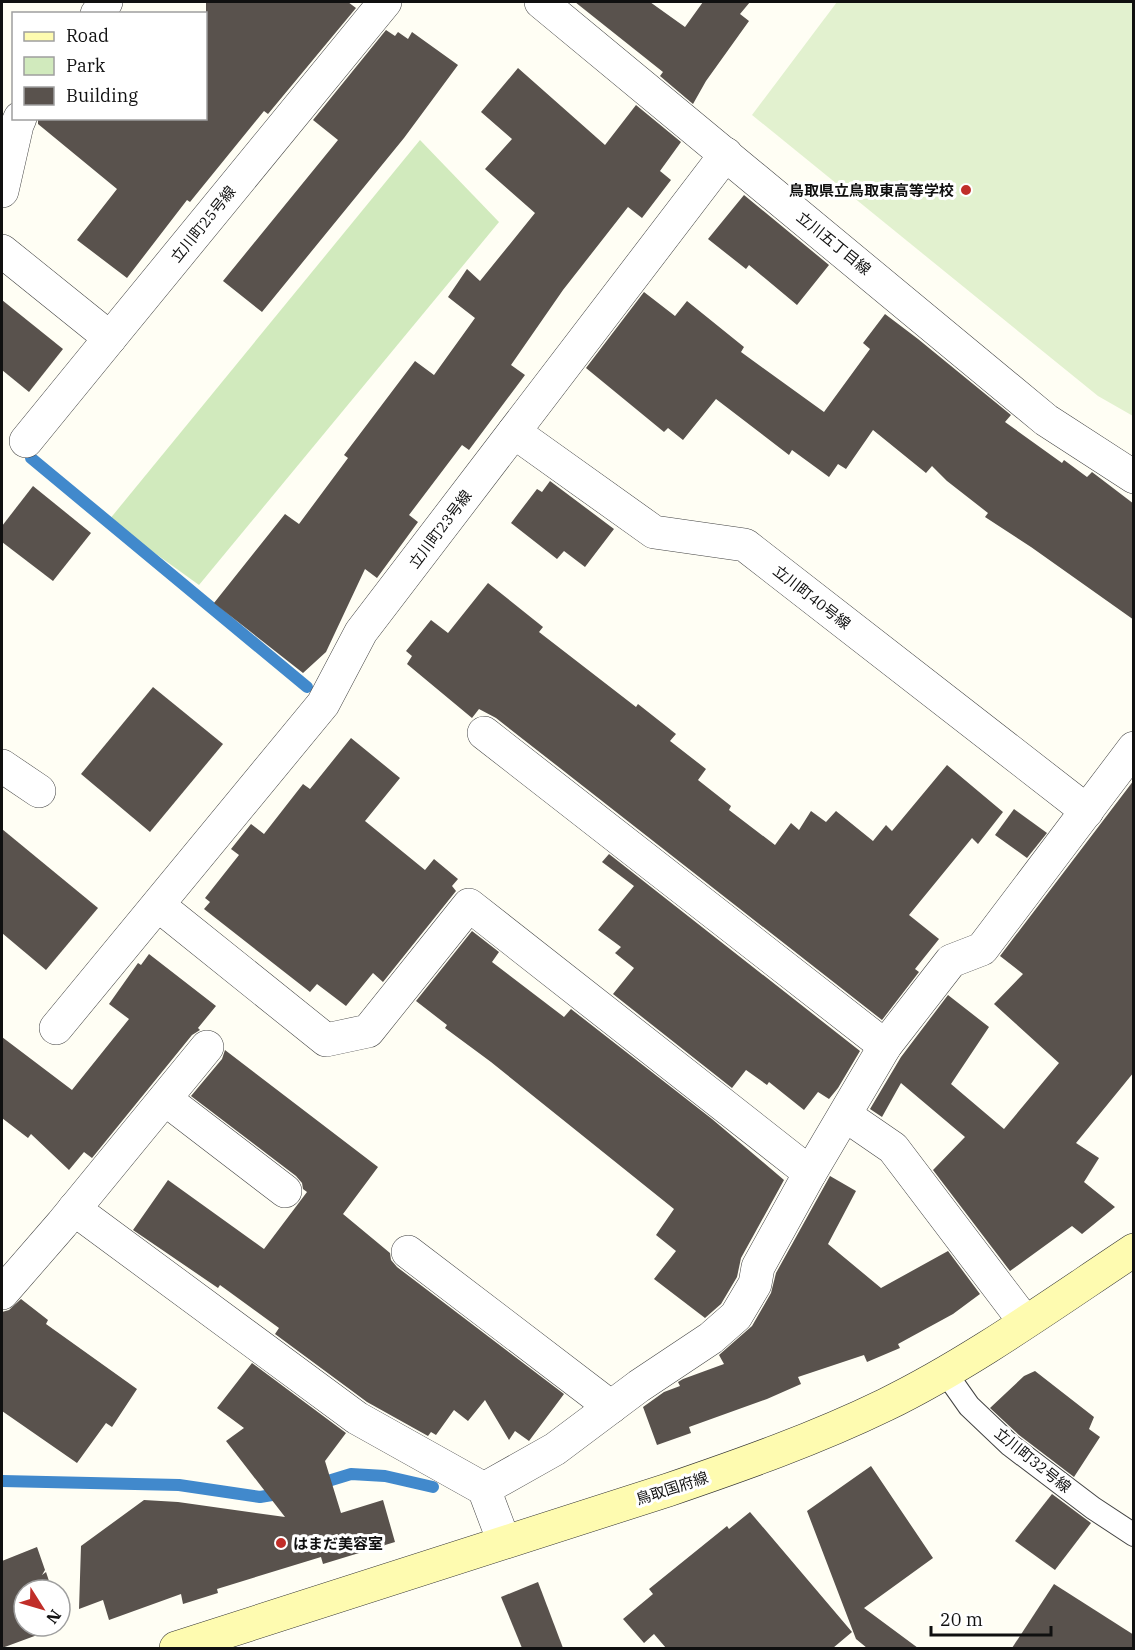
<svg xmlns="http://www.w3.org/2000/svg" width="1135" height="1650" font-family="'IBM Plex Serif','Noto Sans JP',serif">
<style>
.green{fill:#d1eabd}
.pitch{fill:#e2f1cf}
.lines{fill:none;stroke-linecap:round;stroke-linejoin:round}
.stream{stroke:#4189cc;stroke-width:12}
.building{fill:#59524d}
.service-casing{stroke:#434343;stroke-width:24}
.minor-casing{stroke:#434343;stroke-width:34}
.secondary-casing{stroke:#323232;stroke-width:34}
.service{stroke:#fff;stroke-width:22}
.minor{stroke:#fff;stroke-width:33}
.secondary{stroke:#fefbb0;stroke-width:33}
.poi-dot{fill:#c02e29;stroke:#fff;stroke-width:2}
.labels{text-anchor:middle;dominant-baseline:central;stroke-width:6;stroke-linejoin:round;paint-order:stroke}
.poi-label{font-size:15px;font-weight:bold;fill:#101010;stroke:#fff;text-anchor:end}
.street-label{font-size:15px;fill:#101010;stroke:#fff}
</style>
<rect width="100%" height="100%" fill="#fffef4"/>
<!-- green -->
<polygon class="green" points="420,140 499,222 199,585 109,520"/>
<!-- pitch -->
<polygon class="pitch" points="837,2 1133,2 1133,416 1098,396 752,115"/>
<g class="lines">
<!-- stream -->
<g class="stream">
<polyline points="31,458 307,687"/>
<polyline points="2,1481 179,1485 260,1497 284,1493"/>
<polyline points="315,1485 351,1474 385,1476 433,1487"/>
</g>
</g>
<!-- building -->
<g class="building">
<polygon points="206,2 348,2 356,8 268,114 264,111 190,202 187,200 127,278 77,240 117,189 38,124 38,118 206,118"/>
<polygon points="575,2 650,2 685,27 703,2 750,2 740,14 749,21 706,81 693,104 660,76 663,72"/>
<polygon points="386,30 395,36 398,32 408,39 412,32 458,65 404,138 262,312 223,281 338,140 313,120"/>
<polygon points="518,68 605,145 636,105 681,142 660,171 671,180 642,218 628,207 563,290 511,365 525,375 469,450 462,445 409,515 418,522 377,578 365,569 326,652 303,673 214,603 285,514 299,524 348,458 344,455 415,361 434,375 475,318 448,297 467,269 480,281 535,213 485,169 512,139 481,112"/>
<polygon points="744,195 829,265 797,305 749,265 746,269 708,239"/>
<polygon points="644,292 675,316 687,301 744,347 741,352 824,412 870,349 863,343 885,314 918,339 1011,415 1005,422 1062,463 1064,460 1087,477 1092,472 1134,504 1134,620 1031,547 985,517 988,513 947,481 932,466 926,473 873,430 846,469 838,464 829,477 792,450 789,455 716,399 683,440 668,428 664,432 586,368"/>
<polygon points="2,300 63,349 29,392 2,370"/>
<polygon points="550,481 614,529 585,567 564,551 557,559 511,523 537,489 542,492"/>
<polygon points="33,486 91,533 53,581 2,542 2,526"/>
<polygon points="488,583 543,627 539,632 636,707 638,704 676,734 670,741 706,769 698,780 731,806 729,810 775,845 791,823 799,830 811,811 826,822 836,811 873,841 886,825 892,831 947,765 1003,812 978,844 972,838 909,915 939,939 915,969 919,972 882,1020 496,718 479,709 472,718 407,664 412,656 406,651 431,620 448,633"/>
<polygon points="153,687 223,744 150,832 81,774"/>
<polygon points="351,738 400,778 365,821 425,870 434,859 458,879 452,886 456,891 383,982 373,973 346,1006 317,984 310,992 204,909 210,902 205,898 239,855 231,849 251,824 264,834 303,784 310,789"/>
<polygon points="1134,780 1134,1072 1076,1143 1099,1158 1084,1182 1115,1207 1082,1234 1072,1226 1010,1271 933,1170 965,1137 901,1083 882,1117 870,1109 901,1057 948,995 989,1027 951,1084 1004,1129 1059,1063 994,1004 1023,974 1000,956"/>
<polygon points="1014,809 1047,833 1027,858 995,835"/>
<polygon points="2,829 98,908 46,970 2,933"/>
<polygon points="609,854 860,1051 838,1088 829,1099 818,1092 804,1110 769,1082 767,1085 746,1070 732,1088 613,994 634,968 615,953 621,947 598,930 634,886 602,862"/>
<polygon points="472,931 499,952 492,962 564,1017 571,1009 712,1119 784,1180 741,1258 737,1277 721,1304 705,1318 654,1279 676,1251 656,1235 674,1209 491,1062 445,1028 447,1025 416,1001"/>
<polygon points="149,954 216,1006 198,1028 200,1030 192,1035 92,1158 84,1152 69,1170 31,1134 28,1138 2,1118 2,1037 72,1090 129,1019 109,1004 138,963 141,965"/>
<polygon points="225,1050 378,1167 343,1214 390,1253 391,1260 397,1267 564,1394 529,1441 515,1431 509,1440 485,1400 468,1421 454,1410 436,1435 431,1432 428,1436 367,1402 275,1334 279,1328 220,1285 218,1288 133,1230 168,1180 264,1249 307,1192 303,1189 302,1183 296,1176 191,1096 222,1059"/>
<polygon points="830,1176 856,1191 828,1244 881,1288 948,1251 980,1294 953,1314 898,1344 900,1348 867,1362 864,1355 798,1377 801,1384 767,1399 689,1427 691,1433 657,1445 643,1407 664,1392 680,1386 678,1382 683,1379 724,1364 719,1355 752,1326 771,1293 776,1273"/>
<polygon points="21,1299 48,1320 46,1324 137,1389 112,1427 106,1423 77,1463 2,1411 2,1312 9,1310"/>
<polygon points="252,1363 346,1433 325,1461 341,1513 383,1500 395,1542 323,1564 321,1557 217,1589 218,1593 183,1604 181,1594 109,1620 103,1600 79,1609 81,1546 144,1500 178,1502 285,1517 226,1441 244,1428 217,1408"/>
<polygon points="1035,1371 1094,1417 1089,1429 1100,1437 1074,1477 1019,1435 990,1408 1024,1376"/>
<polygon points="871,1466 933,1558 864,1608 918,1648 867,1648 856,1639 807,1511"/>
<polygon points="1052,1494 1091,1523 1055,1570 1015,1541"/>
<polygon points="750,1512 852,1632 833,1648 666,1648 654,1634 644,1643 623,1619 653,1594 649,1589 727,1526 729,1529"/>
<polygon points="37,1547 45,1570 42,1575 46,1572 52,1590 24,1590 24,1626 37,1626 40,1634 2,1648 2,1561"/>
<polygon points="538,1582 563,1648 522,1648 501,1597"/>
<polygon points="1054,1584 1134,1635 1134,1648 1012,1648"/>
</g>
<g class="lines">
<!-- service casing -->
<g class="service-casing">
<polyline id="service" points="945,1372 969,1406 1010,1445 1093,1508 1134,1535"/>
</g>
<!-- minor casing -->
<g class="minor-casing">
<g id="minor">
<polyline points="541,2 1046,420 1134,477"/>
<polyline points="97,14 106,2"/>
<polyline points="2,191 17,125 20,118"/>
<polyline points="2,251 110,338 385,2"/>
<polyline points="514,432 654,532 745,545 1087,811"/>
<polyline points="26,441 110,338"/>
<polyline points="484,733 885,1046"/>
<polyline points="2,766 39,791"/>
<polyline points="158,905 326,1040 368,1031 469,905 810,1173"/>
<polyline points="56,1028 323,704 361,632 726,154"/>
<polyline points="165,1099 285,1191"/>
<polyline points="845,1115 893,1148 1025,1322"/>
<polyline points="74,1209 357,1418 484,1489 504,1542"/>
<polyline points="408,1252 611,1407"/>
<polyline points="2,1293 62,1224 207,1047"/>
<polyline points="484,1489 555,1449 639,1386 711,1338 736,1316 755,1284 758,1267 810,1173 885,1046 951,961 982,949 1134,748"/>
</g>
</g>
<!-- secondary casing -->
<g class="secondary-casing">
<path id="secondary" d="M176,1648L668,1490C741,1465 815,1439 885,1405C971,1363 1054,1303 1134,1250"/>
</g>
<!-- service -->
<use href="#service" class="service"/>
<!-- minor -->
<use href="#minor" class="minor"/>
<!-- secondary -->
<use href="#secondary" class="secondary"/>
</g>
<!-- markers -->
<g class="poi-dot">
<circle cx="966" cy="190" r="6"/>
<circle cx="281" cy="1543" r="6"/>
</g>
<g class="labels">
<!-- poi labels -->
<g class="poi-label">
<text x="954" y="190">鳥取県立鳥取東高等学校</text>
<text x="293" y="1543" text-anchor="start">はまだ美容室</text>
</g>
<!-- street labels -->
<g class="street-label">
<text transform="translate(203 224) rotate(-51)">立川町25号線</text>
<text transform="translate(834 243) rotate(39)">立川五丁目線</text>
<text transform="translate(440 529) rotate(-53)">立川町23号線</text>
<text transform="translate(812 597) rotate(38)">立川町40号線</text>
<text transform="translate(1033 1460) rotate(39)">立川町32号線</text>
<text transform="translate(672 1488) rotate(-18)">鳥取国府線</text>
</g>
</g>
<!-- border -->
<rect width="1135" height="1650" fill="none" stroke="#101010" stroke-width="6"/>
<!-- legend -->
<rect x="12" y="12" width="195" height="108" fill="#ffffff" stroke="#9f9f9f" stroke-width="1.5"/>
<rect x="24" y="32" width="30" height="9" fill="#fefbb0" stroke="#9f9f9f" stroke-width="1.5"/>
<text x="66" y="42" font-size="18" fill="#101010">Road</text>
<rect x="24" y="57" width="30" height="18" fill="#d1eabd" stroke="#9f9f9f" stroke-width="1.5"/>
<text x="66" y="72" font-size="18" fill="#101010">Park</text>
<rect x="24" y="87" width="30" height="18" fill="#59524d" stroke="#9f9f9f" stroke-width="1.5"/>
<text x="66" y="102" font-size="18" fill="#101010">Building</text>
<!-- north arrow -->
<g transform="translate(42 1608) rotate(127)"><circle r="28" fill="#ffffff" stroke="#9f9f9f" stroke-width="1.5"/>
<path d="M0-4.5L10 22L0 15L-10 22Z" fill="#c02e29"/>
<text y="-9" font-size="16" font-weight="bold" text-anchor="middle" fill="#101010">N</text>
</g>
<!-- scale -->
<path d="M931 1626v9h120v-9" fill="none" stroke="#101010" stroke-width="3"/>
<text x="940" y="1626" font-size="18" fill="#101010" stroke="#ffffff" stroke-width="4.5" paint-order="stroke">20 m</text>
</svg>
